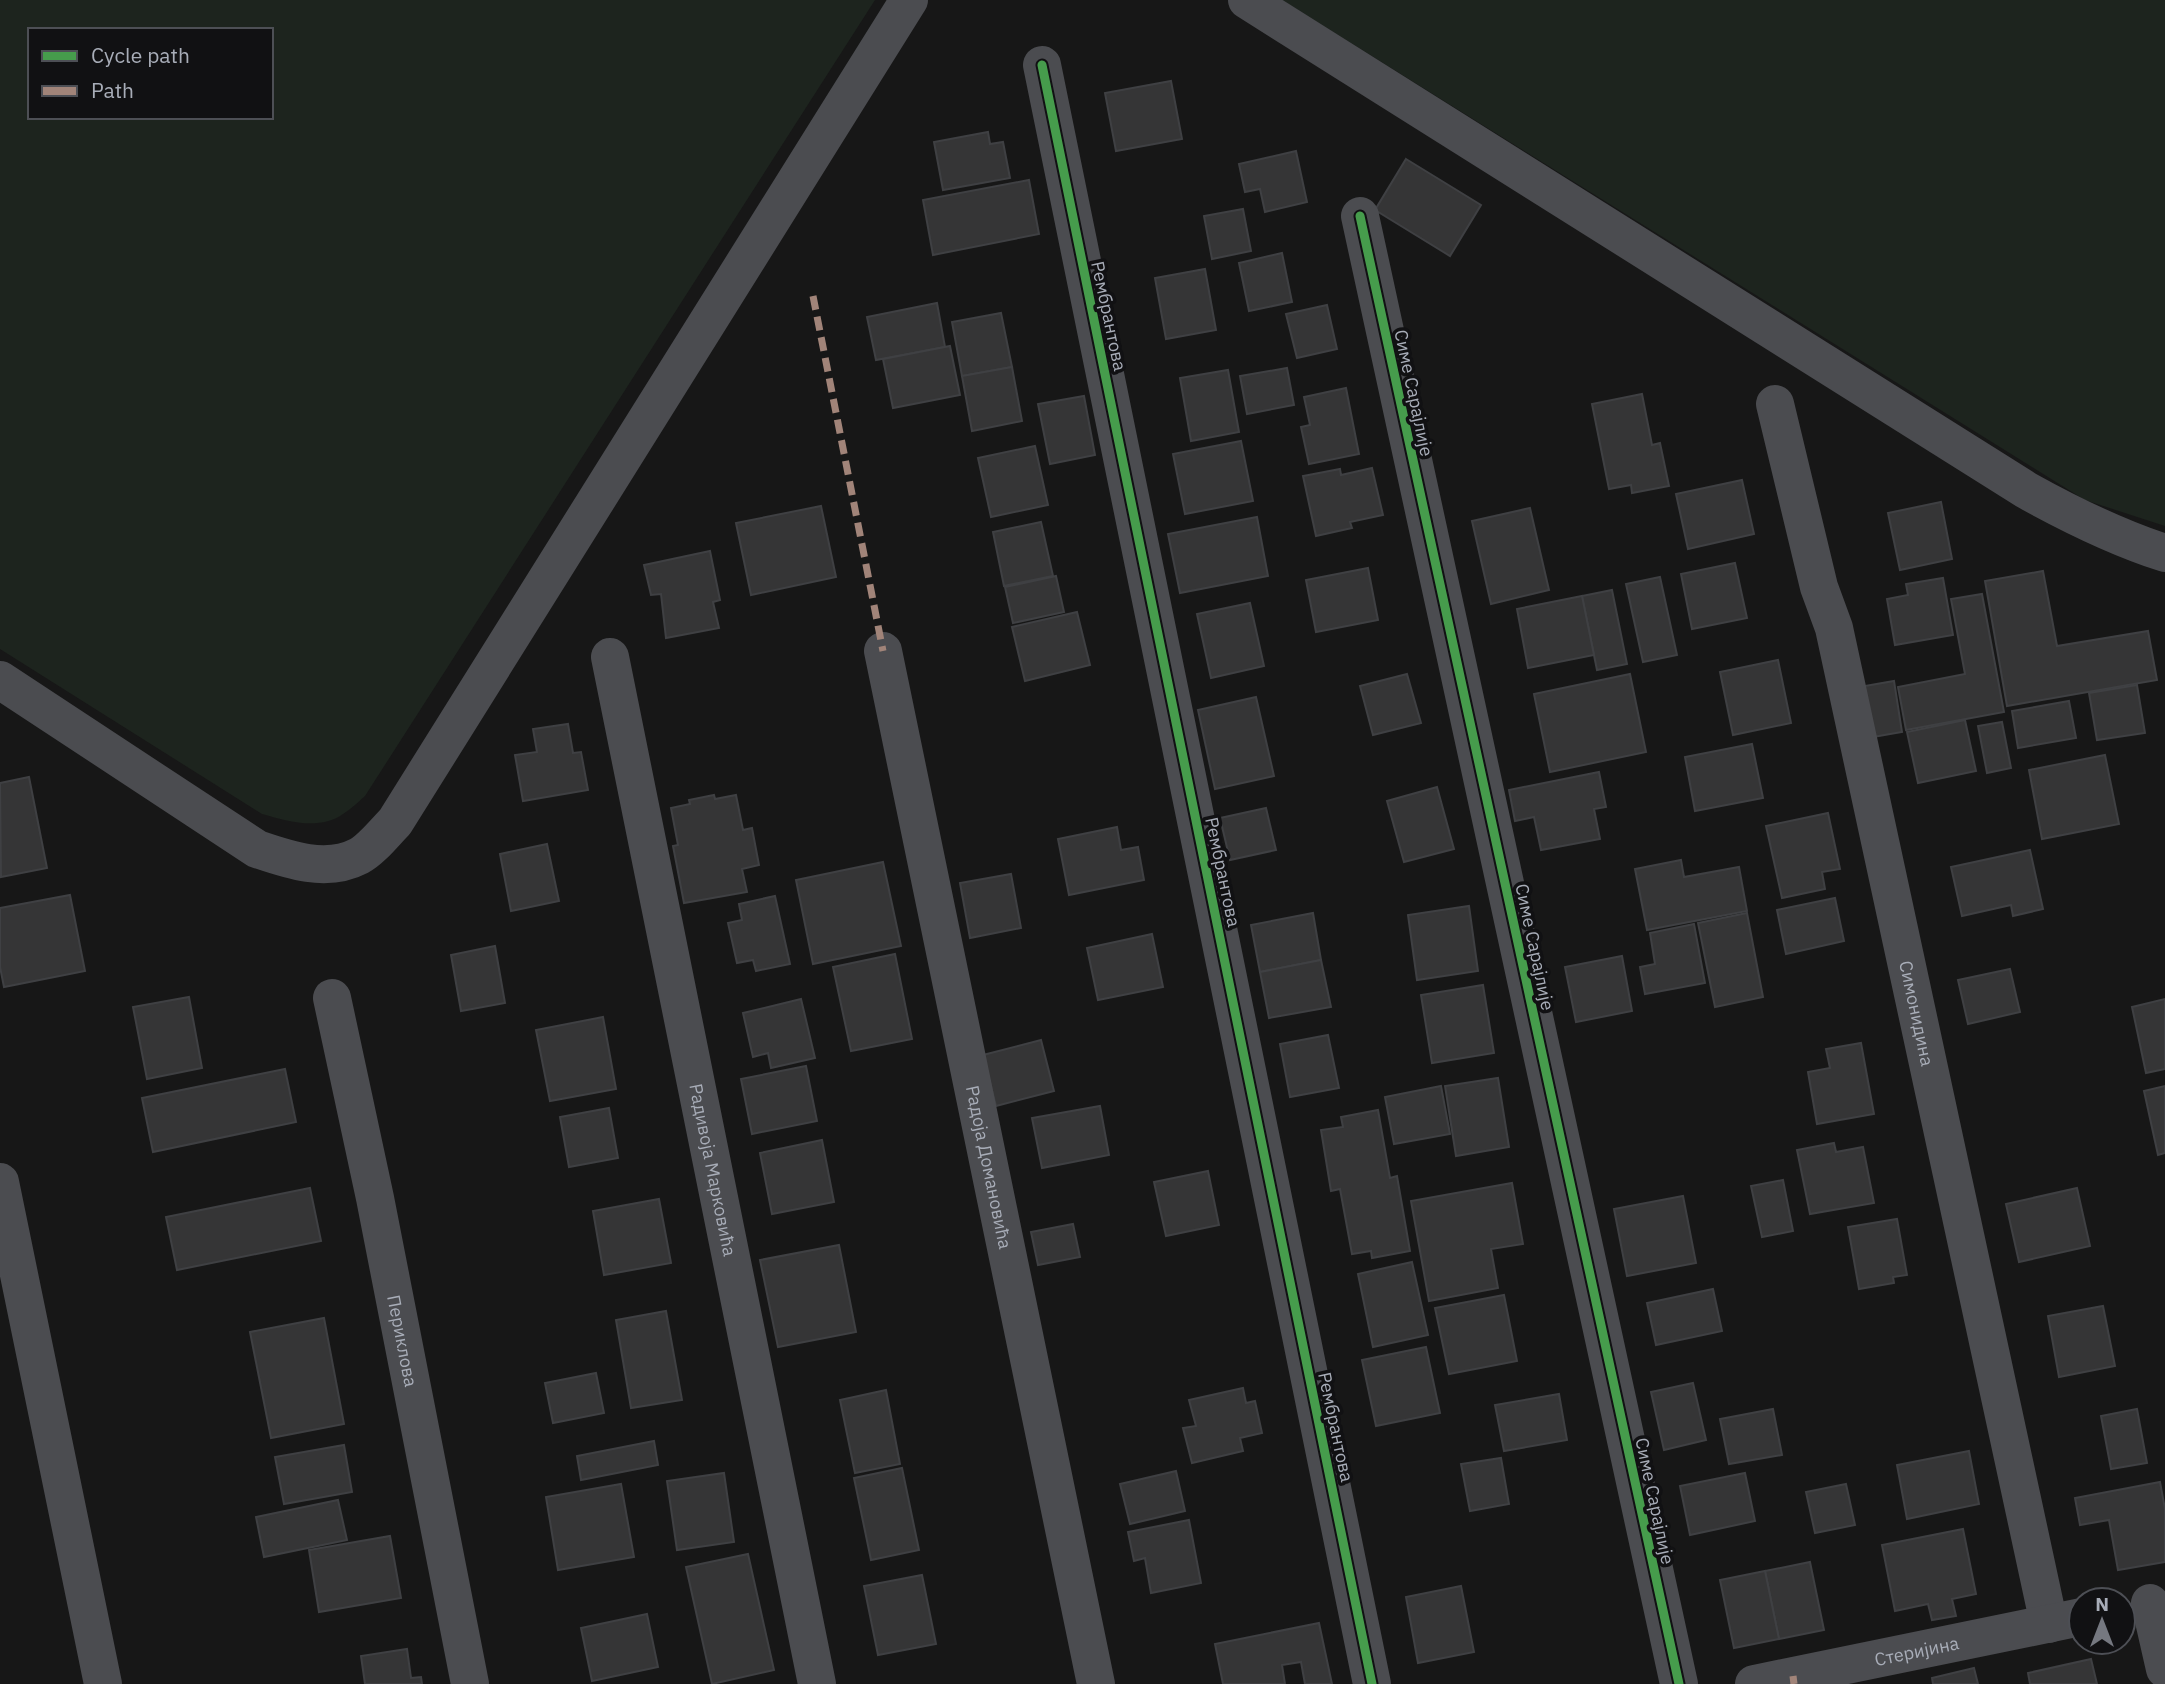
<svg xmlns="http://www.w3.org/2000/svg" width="2165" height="1684" font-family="'IBM Plex Sans',sans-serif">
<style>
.green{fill:#1d241e;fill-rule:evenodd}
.building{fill:#353536;stroke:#3f4043;stroke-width:2}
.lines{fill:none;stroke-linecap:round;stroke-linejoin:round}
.minor{stroke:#4b4c50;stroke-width:38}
.quiet{stroke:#a18479;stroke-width:7;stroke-dasharray:14 7;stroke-linecap:butt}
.cycleway-casing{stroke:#111113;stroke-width:13}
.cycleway{stroke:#469c4c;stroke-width:9}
.labels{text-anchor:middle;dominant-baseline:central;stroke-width:7;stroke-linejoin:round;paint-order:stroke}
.street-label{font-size:18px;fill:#a8adb8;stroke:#111113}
</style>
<rect width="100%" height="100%" fill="#171717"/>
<!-- green -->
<g class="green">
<path d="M0,0H875L365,796C358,802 351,809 343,814C319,831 287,821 262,814L0,649ZM30,30H271V117H30Z"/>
<polygon points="1282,0 2165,0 2165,526 2085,500"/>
</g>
<!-- building -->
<g class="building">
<polygon points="1171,81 1182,139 1116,151 1105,93"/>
<polygon points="988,132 990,144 1003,142 1010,178 943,190 934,142"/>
<polygon points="1296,151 1307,202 1265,212 1260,189 1245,192 1239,164"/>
<polygon points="1406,159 1481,205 1450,256 1375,210"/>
<polygon points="1029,180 1039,234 933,255 923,200"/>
<polygon points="1243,209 1251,251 1212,259 1204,216"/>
<polygon points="1282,253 1292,302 1249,311 1239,263"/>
<polygon points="1205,269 1216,330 1166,339 1155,278"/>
<polygon points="937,303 945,347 876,360 867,317"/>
<polygon points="1327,305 1337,349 1297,358 1286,314"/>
<polygon points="1001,313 1012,367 962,376 952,322"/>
<polygon points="950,346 960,395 893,408 883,359"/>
<polygon points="1012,367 1022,421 972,431 962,376"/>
<polygon points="1287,368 1294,405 1247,414 1240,376"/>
<polygon points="1228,370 1239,432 1191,441 1180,378"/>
<polygon points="1346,388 1359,454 1309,464 1301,427 1310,425 1304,397"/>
<polygon points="1642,394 1652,445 1660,443 1669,486 1632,493 1631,485 1609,489 1592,404"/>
<polygon points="1084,396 1095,455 1050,464 1038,404"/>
<polygon points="1241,441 1253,501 1185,514 1173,454"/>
<polygon points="1035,446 1048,505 991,517 978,458"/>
<polygon points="1372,468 1383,515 1350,522 1352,528 1316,536 1303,476 1340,469 1341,475"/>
<polygon points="1742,480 1754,534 1688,549 1676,494"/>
<polygon points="1941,502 1952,559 1900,570 1888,513"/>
<polygon points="821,506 836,577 751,595 736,523"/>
<polygon points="1530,508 1549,590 1491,604 1472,521"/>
<polygon points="1257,517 1268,576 1180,593 1168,534"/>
<polygon points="1041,522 1053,576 1004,586 993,532"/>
<polygon points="710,551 720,600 713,602 719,628 666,638 661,594 651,595 644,565"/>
<polygon points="1735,563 1747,618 1692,629 1681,574"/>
<polygon points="1368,568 1378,620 1316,632 1306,580"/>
<polygon points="2043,571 2057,646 2148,631 2157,680 2007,706 1985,581"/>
<polygon points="1056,576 1064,612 1013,623 1005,587"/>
<polygon points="1660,577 1677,655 1643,662 1626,584"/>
<polygon points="1943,578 1953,635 1895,645 1887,599 1908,595 1906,584"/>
<polygon points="1612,590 1627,664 1597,670 1582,596"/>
<polygon points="1982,594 2004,712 1906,730 1898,687 1965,674 1951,599"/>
<polygon points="1582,596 1594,655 1528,668 1517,609"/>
<polygon points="1250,603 1264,666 1211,678 1197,614"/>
<polygon points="1077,612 1090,665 1025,681 1012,627"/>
<polygon points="1778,660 1791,723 1733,735 1720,672"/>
<polygon points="1407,674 1421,723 1373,735 1360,686"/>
<polygon points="1630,674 1646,752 1550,772 1534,694"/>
<polygon points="1894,681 1902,732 1867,738 1859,687"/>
<polygon points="2137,685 2145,733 2097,740 2089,693"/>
<polygon points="1256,697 1274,776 1215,789 1198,710"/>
<polygon points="2069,701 2076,738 2018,748 2012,711"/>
<polygon points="1965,720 1976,771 1918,783 1907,732"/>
<polygon points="2002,722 2011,768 1987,773 1978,726"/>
<polygon points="568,724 573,753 581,752 588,790 523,801 515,755 537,752 533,729"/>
<polygon points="1752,744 1763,798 1695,811 1685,757"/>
<polygon points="2105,755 2119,824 2042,839 2029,770"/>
<polygon points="1599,772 1606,807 1594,809 1600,839 1541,850 1534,817 1515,821 1509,790"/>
<polygon points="29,777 47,868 1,877 0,783"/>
<polygon points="1437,787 1454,849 1404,862 1387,801"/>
<polygon points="714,795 715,799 736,795 743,830 752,828 759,865 742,869 747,892 684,903 673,846 678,845 671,808 690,804 689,800"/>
<polygon points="1266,808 1276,850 1230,860 1220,818"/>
<polygon points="1828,813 1840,869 1822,872 1825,889 1782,898 1766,826"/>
<polygon points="1117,827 1121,850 1138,847 1144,880 1069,895 1058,839"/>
<polygon points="547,844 559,901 511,911 500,854"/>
<polygon points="2030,850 2043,909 2013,916 2011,905 1962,916 1951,867"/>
<polygon points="1681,860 1684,877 1739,867 1747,911 1647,930 1635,869"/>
<polygon points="883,862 901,946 813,964 796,880"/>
<polygon points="1011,874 1021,928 970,938 960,883"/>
<polygon points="70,895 85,971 4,987 0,967 0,908"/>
<polygon points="775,896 790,964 756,971 753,960 737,963 728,923 742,920 739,904"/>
<polygon points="1835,898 1844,941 1786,954 1777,910"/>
<polygon points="1469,906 1478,971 1417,980 1408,915"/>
<polygon points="1313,913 1321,960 1260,972 1251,925"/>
<polygon points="1747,913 1763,997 1715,1007 1698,923"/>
<polygon points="1694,924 1705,983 1645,994 1640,967 1655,964 1650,933"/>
<polygon points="1152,934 1163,987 1098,1000 1087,948"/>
<polygon points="495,946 505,1003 461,1011 451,955"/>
<polygon points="895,954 912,1039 851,1051 833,967"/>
<polygon points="1622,956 1632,1011 1576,1022 1565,967"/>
<polygon points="1321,960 1331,1007 1269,1018 1260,972"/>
<polygon points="2010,969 2020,1012 1968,1024 1958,980"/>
<polygon points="1483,985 1494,1053 1432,1063 1421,995"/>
<polygon points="189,997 202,1068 147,1079 133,1007"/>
<polygon points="801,999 815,1058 771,1068 768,1053 753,1057 743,1013"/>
<polygon points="2165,999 2165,1069 2146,1073 2132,1007"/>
<polygon points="603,1017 616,1089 550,1101 536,1030"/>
<polygon points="1328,1035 1339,1088 1290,1097 1280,1044"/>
<polygon points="1041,1040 1054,1091 996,1106 983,1055"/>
<polygon points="1861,1043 1874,1114 1817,1124 1808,1072 1830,1068 1826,1049"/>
<polygon points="806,1066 817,1121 752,1134 741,1079"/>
<polygon points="285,1069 296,1122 153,1152 142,1098"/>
<polygon points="1498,1078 1509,1147 1456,1156 1445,1086"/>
<polygon points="1441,1086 1450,1134 1394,1144 1385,1097"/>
<polygon points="2165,1086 2165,1153 2158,1155 2144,1091"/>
<polygon points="1100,1106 1109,1155 1042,1168 1032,1118"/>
<polygon points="609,1108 618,1158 569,1167 560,1117"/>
<polygon points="1378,1110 1390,1178 1397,1176 1410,1251 1372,1258 1371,1251 1352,1254 1340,1189 1331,1191 1321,1130 1343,1127 1341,1117"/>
<polygon points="822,1140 834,1202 772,1214 760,1153"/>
<polygon points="1834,1143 1836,1152 1863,1147 1874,1203 1810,1214 1797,1150"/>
<polygon points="1208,1171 1219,1225 1166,1236 1154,1182"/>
<polygon points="1783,1180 1793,1231 1762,1237 1751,1186"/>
<polygon points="1512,1183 1523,1244 1491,1249 1498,1288 1429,1301 1411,1201"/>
<polygon points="310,1188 321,1241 177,1270 166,1217"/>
<polygon points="2077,1188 2090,1246 2019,1262 2006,1204"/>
<polygon points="1683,1196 1696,1263 1627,1276 1614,1209"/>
<polygon points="659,1199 671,1263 604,1275 593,1211"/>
<polygon points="1897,1219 1907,1275 1893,1277 1894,1283 1859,1289 1848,1227"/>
<polygon points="1073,1224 1080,1257 1038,1265 1031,1232"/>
<polygon points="839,1245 856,1332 778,1347 760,1260"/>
<polygon points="1412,1262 1428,1335 1373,1347 1358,1274"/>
<polygon points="1713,1289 1722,1331 1656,1345 1647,1303"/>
<polygon points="1504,1295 1517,1361 1449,1374 1435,1308"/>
<polygon points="2103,1306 2115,1366 2059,1377 2048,1316"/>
<polygon points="666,1311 682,1400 631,1408 616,1320"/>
<polygon points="324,1318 344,1424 271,1438 250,1332"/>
<polygon points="1426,1347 1440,1413 1376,1426 1362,1360"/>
<polygon points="596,1373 604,1413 553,1423 545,1383"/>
<polygon points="1693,1383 1706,1440 1664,1450 1651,1392"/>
<polygon points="1243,1388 1246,1403 1255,1401 1262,1433 1240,1438 1243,1451 1192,1463 1183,1428 1196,1426 1189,1400"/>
<polygon points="886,1390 900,1464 855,1473 840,1400"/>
<polygon points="1559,1394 1567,1440 1504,1451 1495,1405"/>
<polygon points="1773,1409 1782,1455 1729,1464 1720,1419"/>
<polygon points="2137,1409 2147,1463 2111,1469 2101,1416"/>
<polygon points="654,1441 658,1465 581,1480 577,1456"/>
<polygon points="344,1445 352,1492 284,1504 275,1457"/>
<polygon points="1969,1451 1979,1504 1907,1519 1897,1465"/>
<polygon points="1501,1458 1509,1504 1470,1511 1461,1464"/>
<polygon points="902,1468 919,1550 871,1560 854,1478"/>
<polygon points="1176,1471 1185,1511 1130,1524 1120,1484"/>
<polygon points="724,1473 734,1542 677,1550 667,1481"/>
<polygon points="1745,1473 1755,1521 1690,1535 1680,1486"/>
<polygon points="2160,1482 2165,1509 2165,1562 2118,1570 2109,1520 2080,1525 2075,1498"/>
<polygon points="621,1484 634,1557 558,1570 546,1497"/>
<polygon points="1846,1484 1855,1525 1815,1533 1806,1492"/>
<polygon points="338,1500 347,1540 264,1557 256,1517"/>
<polygon points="1189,1520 1201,1583 1151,1593 1145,1558 1134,1561 1128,1532"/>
<polygon points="1963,1529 1976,1594 1952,1599 1956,1616 1932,1620 1928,1604 1895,1611 1882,1545"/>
<polygon points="390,1536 401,1598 319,1612 309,1550"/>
<polygon points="748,1554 774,1670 712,1684 686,1567"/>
<polygon points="1810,1562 1824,1630 1779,1639 1765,1571"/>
<polygon points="1765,1571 1779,1639 1734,1648 1720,1580"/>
<polygon points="922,1575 936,1644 878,1655 864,1586"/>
<polygon points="1461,1586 1474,1652 1418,1663 1406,1597"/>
<polygon points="647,1614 658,1667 592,1681 581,1628"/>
<polygon points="1319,1623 1332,1684 1305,1684 1301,1662 1282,1665 1285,1684 1223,1684 1215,1644"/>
<polygon points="407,1649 411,1678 421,1677 422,1684 365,1684 361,1656"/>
<polygon points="2091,1659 2097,1684 2030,1684 2028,1673"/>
<polygon points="1974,1668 1978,1684 1933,1684 1932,1678"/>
</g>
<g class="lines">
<!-- minor -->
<g class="minor">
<path d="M1247,0L2026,490C2071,515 2115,537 2165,553"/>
<polyline points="1042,65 1372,1684"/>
<polyline points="1360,216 1679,1684"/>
<path id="s1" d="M1775,404L1819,587L1834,628L2049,1624"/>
<path id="s2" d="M883,651L1096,1684"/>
<path id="s3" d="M610,657L817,1684"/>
<path d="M0,680L257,849C289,860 327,873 359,856C371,850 386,831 395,822L909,0"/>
<path id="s4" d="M332,998L375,1198L470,1684"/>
<polyline points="0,1182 103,1684"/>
<polyline points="2150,1603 2165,1669"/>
<path id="s5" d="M1754,1684L2081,1617"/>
</g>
<!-- quiet -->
<g class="quiet">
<polyline points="813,296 883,651"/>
<polyline points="1793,1676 1794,1684"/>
</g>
<!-- cycleway casing -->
<g class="cycleway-casing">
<g id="cycleway">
<polyline points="1042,65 1372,1684"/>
<polyline points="1360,216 1679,1684"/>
</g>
</g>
<!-- cycleway -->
<use href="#cycleway" class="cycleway"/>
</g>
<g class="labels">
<!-- street labels -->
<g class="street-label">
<text transform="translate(1109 316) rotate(78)">Рембрантова</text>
<text transform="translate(1414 393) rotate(78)">Симе Сарајлије</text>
<text transform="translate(1223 872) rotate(78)">Рембрантова</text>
<text transform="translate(1535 947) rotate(78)">Симе Сарајлије</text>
<text stroke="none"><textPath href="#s1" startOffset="626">Симонидина</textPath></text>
<text stroke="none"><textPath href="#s2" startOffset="527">Радоја Домановића</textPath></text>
<text stroke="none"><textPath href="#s3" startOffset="523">Радивоја Марковића</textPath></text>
<text stroke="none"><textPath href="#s4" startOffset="350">Периклова</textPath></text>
<text transform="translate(1336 1427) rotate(78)">Рембрантова</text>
<text transform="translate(1655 1501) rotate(78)">Симе Сарајлије</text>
<text stroke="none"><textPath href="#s5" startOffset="166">Стеријина</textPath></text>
</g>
</g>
<!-- legend -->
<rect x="28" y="28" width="245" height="91" fill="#111113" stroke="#4d4f55" stroke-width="2"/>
<rect x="42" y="51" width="35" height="10" fill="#469c4c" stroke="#4d4f55" stroke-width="2"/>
<text x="91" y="63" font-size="21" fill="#a8adb8">Cycle path</text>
<rect x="42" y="86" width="35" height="10" fill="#a18479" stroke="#4d4f55" stroke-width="2"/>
<text x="91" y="98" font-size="21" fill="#a8adb8">Path</text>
<!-- north arrow -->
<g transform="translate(2102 1621)"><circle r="33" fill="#111113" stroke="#4d4f55" stroke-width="2"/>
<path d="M0-5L12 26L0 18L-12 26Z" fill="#757880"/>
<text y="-10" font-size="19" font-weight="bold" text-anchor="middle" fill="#a8adb8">N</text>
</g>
</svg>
